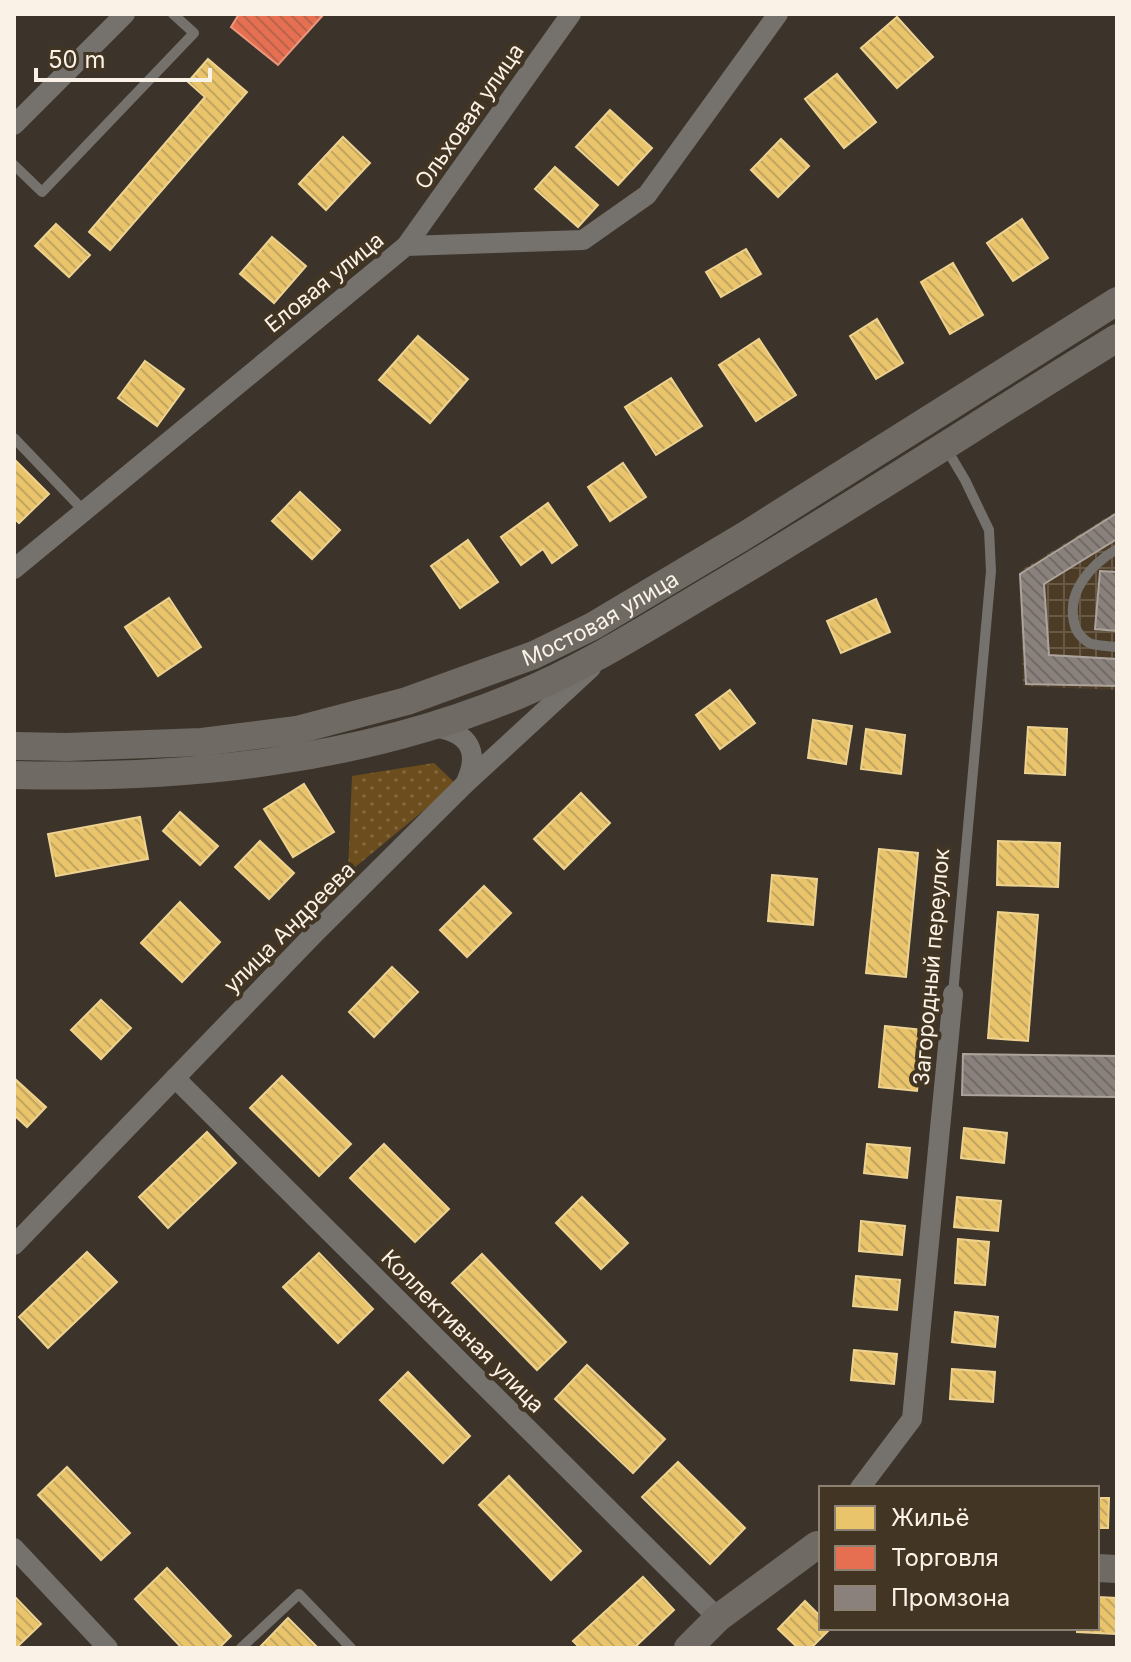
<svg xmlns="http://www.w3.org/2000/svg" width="1131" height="1662" font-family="Inter,sans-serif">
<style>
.industrial{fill:url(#industrial-grid)}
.grass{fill:url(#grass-dots)}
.homes{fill:url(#homes-back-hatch);stroke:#eed290;stroke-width:2}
.shops{fill:url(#shops-back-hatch);stroke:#ed967e;stroke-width:2}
.industry{fill:url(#industry-back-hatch);stroke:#aca39c;stroke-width:2}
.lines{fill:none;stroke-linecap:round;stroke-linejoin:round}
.lane{stroke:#75716d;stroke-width:10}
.street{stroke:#75716d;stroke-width:20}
.secondary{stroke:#6f6a64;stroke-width:28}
.labels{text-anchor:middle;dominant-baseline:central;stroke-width:8;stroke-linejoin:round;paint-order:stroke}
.street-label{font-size:22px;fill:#fbf2e7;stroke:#433523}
</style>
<defs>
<pattern id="industrial-grid" width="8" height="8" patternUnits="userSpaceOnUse" patternTransform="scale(2)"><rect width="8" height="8" fill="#4c3c26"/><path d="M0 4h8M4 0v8" fill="none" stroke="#675946"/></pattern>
<pattern id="grass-dots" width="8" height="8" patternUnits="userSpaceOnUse" patternTransform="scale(2)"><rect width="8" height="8" fill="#6c4d1d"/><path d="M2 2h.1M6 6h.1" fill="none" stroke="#82673e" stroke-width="1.8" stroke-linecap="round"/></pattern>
<pattern id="homes-back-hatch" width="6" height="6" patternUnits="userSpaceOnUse" patternTransform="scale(2)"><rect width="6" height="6" fill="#e9c46a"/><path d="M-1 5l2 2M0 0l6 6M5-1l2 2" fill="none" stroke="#c2a561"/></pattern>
<pattern id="shops-back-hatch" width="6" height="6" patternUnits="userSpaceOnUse" patternTransform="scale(2)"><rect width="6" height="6" fill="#e76f51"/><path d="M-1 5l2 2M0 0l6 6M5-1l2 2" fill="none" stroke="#b8644d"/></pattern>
<pattern id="industry-back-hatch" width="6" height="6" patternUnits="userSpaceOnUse" patternTransform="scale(2)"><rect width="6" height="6" fill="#8a817c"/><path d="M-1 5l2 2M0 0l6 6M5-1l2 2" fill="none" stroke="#716b66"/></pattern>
</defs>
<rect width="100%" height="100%" fill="#3c342a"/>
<!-- industrial -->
<polygon class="industrial" points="1117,511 1117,690 1023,686 1020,571"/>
<!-- grass -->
<polygon class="grass" points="434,763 456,784 348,873 352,776"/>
<!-- homes -->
<g class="homes">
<polygon points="897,17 933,57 897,88 861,48"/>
<polygon points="208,59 247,92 110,250 89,232 205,97 188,82"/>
<polygon points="837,74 876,122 844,148 805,99"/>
<polygon points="610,110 652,148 618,185 576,147"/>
<polygon points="343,137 370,163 326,210 299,184"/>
<polygon points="781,139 809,166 778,197 751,170"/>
<polygon points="555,167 598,205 578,227 535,189"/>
<polygon points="1022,219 1048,258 1013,281 987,243"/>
<polygon points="56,224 90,255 69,277 35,246"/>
<polygon points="272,237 306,266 274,303 240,274"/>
<polygon points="746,249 761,274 721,297 706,272"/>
<polygon points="953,263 983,315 950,334 921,282"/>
<polygon points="877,319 903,363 876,379 850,336"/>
<polygon points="418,336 468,379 430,423 379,380"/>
<polygon points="759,339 796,395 756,421 719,365"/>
<polygon points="145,361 184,389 157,426 118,398"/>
<polygon points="671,378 702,426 656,455 625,407"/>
<polygon points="14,459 49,494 19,523 14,518"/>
<polygon points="623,463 646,497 610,521 588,487"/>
<polygon points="300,492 340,530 312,559 272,521"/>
<polygon points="548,503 577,545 552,563 543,549 521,565 501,537"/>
<polygon points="468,540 498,582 460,608 431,566"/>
<polygon points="169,598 201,647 158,676 125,627"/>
<polygon points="876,599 890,632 841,653 827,621"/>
<polygon points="730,690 755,723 720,749 696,715"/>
<polygon points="813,720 852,726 846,764 808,758"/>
<polygon points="1028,727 1067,729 1065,775 1025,773"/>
<polygon points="866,729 905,735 901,774 861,769"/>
<polygon points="304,784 334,832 293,857 264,809"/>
<polygon points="581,793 610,823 564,869 534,839"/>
<polygon points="180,812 218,846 200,865 163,831"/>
<polygon points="140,817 148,859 56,876 48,834"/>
<polygon points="260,841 294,873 269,899 235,867"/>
<polygon points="998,841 1060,843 1058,887 997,885"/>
<polygon points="879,849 918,853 906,977 866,973"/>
<polygon points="772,875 817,879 813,925 768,921"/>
<polygon points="484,886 511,913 467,957 440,930"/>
<polygon points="180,902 220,942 182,982 141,943"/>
<polygon points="998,912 1038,915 1028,1041 988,1038"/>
<polygon points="392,967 418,992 374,1037 349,1012"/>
<polygon points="101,1000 131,1028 101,1059 71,1030"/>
<polygon points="885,1026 923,1030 917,1091 879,1087"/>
<polygon points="282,1076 351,1144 319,1176 250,1108"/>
<polygon points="14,1078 46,1107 27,1127 14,1115"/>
<polygon points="964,1128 1007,1133 1004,1163 961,1158"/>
<polygon points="207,1132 236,1163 168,1228 139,1197"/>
<polygon points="384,1144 449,1209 415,1242 350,1178"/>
<polygon points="867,1144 910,1148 907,1178 864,1173"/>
<polygon points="582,1197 628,1243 601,1269 556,1223"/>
<polygon points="957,1197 1001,1201 998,1231 954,1227"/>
<polygon points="861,1221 905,1226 902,1255 859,1251"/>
<polygon points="958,1239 989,1242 985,1285 955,1283"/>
<polygon points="87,1252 117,1282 48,1348 19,1317"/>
<polygon points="319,1253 373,1309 338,1343 283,1287"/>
<polygon points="482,1254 566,1342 537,1370 452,1283"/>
<polygon points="856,1276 900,1280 897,1310 853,1306"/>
<polygon points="955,1312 998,1317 995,1347 952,1342"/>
<polygon points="854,1350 897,1354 894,1384 851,1380"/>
<polygon points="587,1365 665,1439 633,1473 555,1399"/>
<polygon points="952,1369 995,1372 993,1402 950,1399"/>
<polygon points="408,1372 470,1436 443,1463 380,1400"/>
<polygon points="678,1462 745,1528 710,1564 642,1497"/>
<polygon points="67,1467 130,1533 101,1560 38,1495"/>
<polygon points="509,1476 581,1551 551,1580 479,1505"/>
<polygon points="1097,1498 1109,1498 1108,1528 1097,1528"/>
<polygon points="167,1568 231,1636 219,1648 182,1648 135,1599"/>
<polygon points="643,1577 674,1610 634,1648 580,1648 573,1641"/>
<polygon points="14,1596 41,1624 16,1648 14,1648"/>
<polygon points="1097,1597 1117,1598 1116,1634 1077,1632 1077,1628 1097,1628"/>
<polygon points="805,1601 821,1617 821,1628 831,1628 811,1648 798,1648 778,1629"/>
<polygon points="288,1618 318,1648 259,1648"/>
</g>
<!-- shops -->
<polygon class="shops" points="239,14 324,14 278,65 231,27"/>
<!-- industry -->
<g class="industry">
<polygon points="1117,513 1117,539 1044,584 1049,655 1117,659 1117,686 1026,684 1020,574"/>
<polygon points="1100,571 1117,572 1117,631 1095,629"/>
<polygon points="963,1054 1117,1056 1117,1097 962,1095"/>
</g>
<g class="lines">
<!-- lane -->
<g class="lane">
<polyline points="14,165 42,192 194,33 173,14"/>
<polyline points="14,438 84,511"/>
<polyline points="946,448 965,480 989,530 991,571 953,994"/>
<path d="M1117,549C1090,565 1065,593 1075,626C1077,633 1085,642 1092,644C1099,646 1109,646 1117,647"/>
<polyline points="241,1648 299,1594 351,1648"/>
</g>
<!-- street -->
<g class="street">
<polyline points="14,125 125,14"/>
<polyline points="406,246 571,14"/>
<polyline points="14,569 406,246 583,240 647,195 778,14"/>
<path d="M433,727C469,732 481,751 465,784"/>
<polyline points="175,1078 718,1618"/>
<polyline points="14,1245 314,934 465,784 591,668"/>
<polyline points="860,1488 912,1419 953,994"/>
<polyline points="14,1548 108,1648"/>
</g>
<!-- secondary -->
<g class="secondary">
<path id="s1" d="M14,746L67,747L202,742L297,730L407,701L534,655L593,626L744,536L1117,301"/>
<path d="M14,775C184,779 357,762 516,696C587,667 653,624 719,585C853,506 984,420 1117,338"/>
<polyline points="1097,1568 1117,1569"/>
<polyline points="688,1648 718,1618 817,1545 821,1546"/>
</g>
</g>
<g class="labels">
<!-- street labels -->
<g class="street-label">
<text transform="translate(469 116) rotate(-55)">Ольховая улица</text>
<text transform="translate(324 282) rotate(-39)">Еловая улица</text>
<text stroke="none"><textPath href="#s1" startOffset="608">Мостовая улица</textPath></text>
<text transform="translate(289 927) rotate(-45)">улица Андреева</text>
<text transform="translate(931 967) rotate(-85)">Загородный переулок</text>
<text transform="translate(463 1331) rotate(45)">Коллективная улица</text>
</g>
</g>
<!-- border -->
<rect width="1131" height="1662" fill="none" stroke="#fbf2e7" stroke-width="32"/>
<!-- legend -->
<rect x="819" y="1486" width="280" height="144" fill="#433523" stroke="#8d8171" stroke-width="2"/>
<rect x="835" y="1506" width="40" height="24" fill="#e9c46a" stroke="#8d8171" stroke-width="2"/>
<text x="891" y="1526" font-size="24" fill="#fbf2e7">Жильё</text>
<rect x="835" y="1546" width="40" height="24" fill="#e76f51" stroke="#8d8171" stroke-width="2"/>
<text x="891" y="1566" font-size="24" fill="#fbf2e7">Торговля</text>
<rect x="835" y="1586" width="40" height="24" fill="#8a817c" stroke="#8d8171" stroke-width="2"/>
<text x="891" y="1606" font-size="24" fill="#fbf2e7">Промзона</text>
<!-- scale -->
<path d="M36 68v12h174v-12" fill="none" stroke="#fbf2e7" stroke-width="4"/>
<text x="48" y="68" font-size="24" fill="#fbf2e7" stroke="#433523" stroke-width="6" paint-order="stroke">50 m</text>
</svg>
